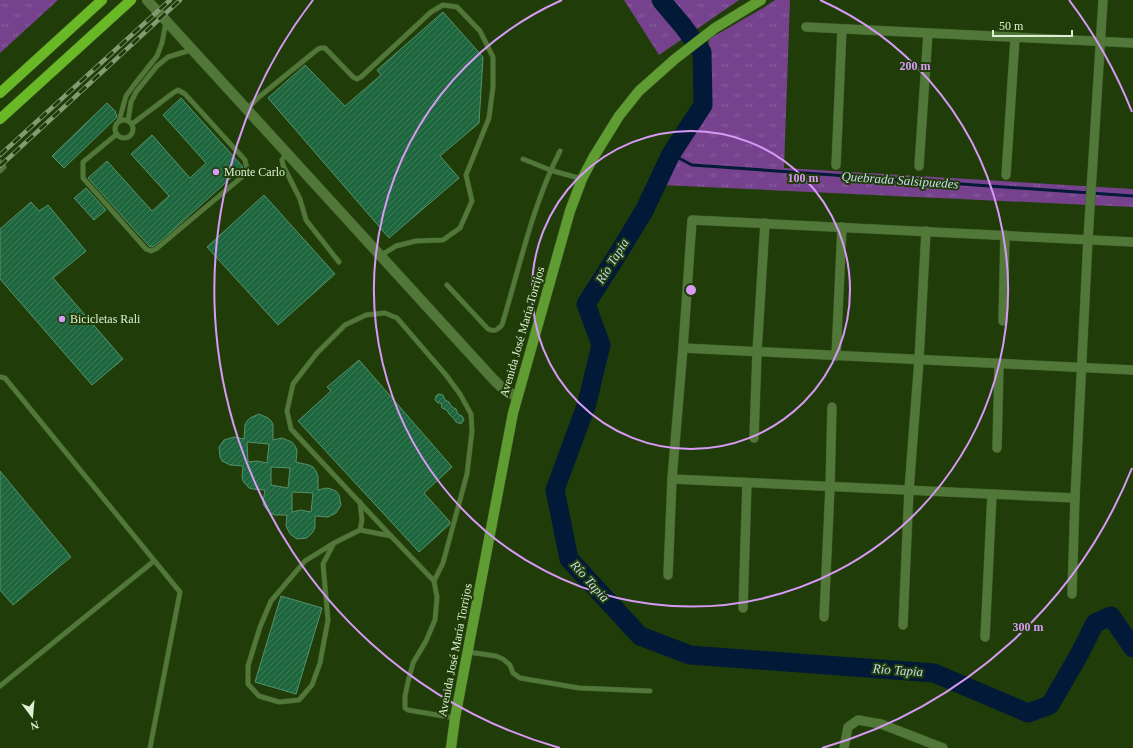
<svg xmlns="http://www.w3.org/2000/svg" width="1133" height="748" font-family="Georgia,serif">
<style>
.grass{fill:url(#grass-tufts)}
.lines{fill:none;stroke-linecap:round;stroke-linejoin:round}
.stream{stroke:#021a37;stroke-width:3}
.river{stroke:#021a37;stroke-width:19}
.building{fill:url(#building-hatch);stroke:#56916b;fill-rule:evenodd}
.service-casing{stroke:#3e5a29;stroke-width:5.5}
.minor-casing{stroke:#3e5a29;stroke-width:10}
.tertiary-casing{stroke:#3e5a29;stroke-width:11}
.secondary-casing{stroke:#3e5a29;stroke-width:11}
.primary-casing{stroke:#3e5a29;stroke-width:11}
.service{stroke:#517739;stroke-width:4.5}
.minor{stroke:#517739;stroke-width:9}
.tertiary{stroke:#517739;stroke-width:10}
.secondary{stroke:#5f9d33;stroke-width:10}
.primary{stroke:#69b926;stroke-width:10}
.rail-casing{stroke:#839b73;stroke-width:4.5}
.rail{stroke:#203d09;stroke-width:3;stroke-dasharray:9;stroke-linecap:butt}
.ring{fill:none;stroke:#d99af7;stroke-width:2}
.poi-dot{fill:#d99af7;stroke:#203d09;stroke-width:1.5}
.labels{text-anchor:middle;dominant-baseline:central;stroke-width:4;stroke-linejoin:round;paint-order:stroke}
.poi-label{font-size:12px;fill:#ddf0d3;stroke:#203d09;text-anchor:start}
.street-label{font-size:12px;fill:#ddf0d3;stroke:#203d09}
.water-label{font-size:13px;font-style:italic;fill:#c8dbf3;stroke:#203d09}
.centre{fill:#d99af7;stroke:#203d09;stroke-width:2}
.ring-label{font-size:12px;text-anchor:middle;font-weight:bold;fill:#d99af7;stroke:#203d09;stroke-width:4;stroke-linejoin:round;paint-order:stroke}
</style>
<defs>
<pattern id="grass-tufts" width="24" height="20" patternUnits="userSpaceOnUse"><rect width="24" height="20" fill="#76428d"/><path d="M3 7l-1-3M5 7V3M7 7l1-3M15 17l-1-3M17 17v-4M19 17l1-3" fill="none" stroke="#895e9c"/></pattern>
<pattern id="building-hatch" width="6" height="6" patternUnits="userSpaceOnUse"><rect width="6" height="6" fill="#1e673e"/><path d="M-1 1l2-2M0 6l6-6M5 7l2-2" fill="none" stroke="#3e7d59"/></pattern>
</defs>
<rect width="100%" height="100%" fill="#203d09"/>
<!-- grass -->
<g class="grass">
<polygon points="0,0 58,0 0,53"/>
<polygon points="624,0 739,0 659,55"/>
<polygon points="775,0 790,0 784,168 1133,189 1133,207 662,185 707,97 709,39 763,8"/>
</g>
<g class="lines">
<!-- stream -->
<polyline class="stream" points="671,154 692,165 1133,196"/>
<!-- river -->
<polyline class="river" points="661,0 683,26 702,52 703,105 671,154 644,211 616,257 586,304 601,345 587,403 555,490 569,559 640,636 690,655 934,673 1028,713 1050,705 1080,653 1095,623 1111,616 1133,648"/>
</g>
<!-- building -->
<g class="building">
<polygon points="443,12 483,57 479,123 440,156 459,178 389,238 268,98 305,65 345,106 381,75 377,70"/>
<polygon points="181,98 243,167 171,232 154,246 151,247 149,246 88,178 107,161 152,211 169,196 131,154 152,135 190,178 206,163 163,115"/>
<polygon points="107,103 116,112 115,113 117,115 116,118 64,168 52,156"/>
<polygon points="86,188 106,210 94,220 74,198"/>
<polygon points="264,195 335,274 278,325 207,247"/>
<polygon points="31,202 39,211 48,205 86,251 53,278 123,359 92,385 0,279 0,229"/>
<polygon points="359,360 452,467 424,493 450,522 450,524 419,552 298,421 331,391 327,387"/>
<polygon points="439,394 443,395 445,400 449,402 452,407 456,409 458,414 462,416 464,420 461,424 456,422 454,419 449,414 447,410 442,408 441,403 438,403 435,400 436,396 437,395"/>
<path d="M259,414L268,418L272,422L273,426V440L282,438L292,442L295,446L297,450L296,462L309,465L313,467L316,471L318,476V490L326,488L331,489L336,491L339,495L341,505L336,513L328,517L315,516V527L313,532L307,538L297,539L290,534L286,526L287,515H275L270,513L264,506L263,501L265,490L253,489L249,488L243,481L242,476L243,466L230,465L222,461L220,457L219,447L224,440L234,437L244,439L245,425L247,421L250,418ZM247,442L269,444L267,463L257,461L248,462ZM271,467L290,468L288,488L271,485ZM292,492L313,493L311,512L301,510L292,512Z"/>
<polygon points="0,471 71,557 13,605 0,590"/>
<polygon points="281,596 322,608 296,694 255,682"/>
</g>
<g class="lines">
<!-- service casing -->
<g class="service-casing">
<g id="service">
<polyline points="247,109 259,97 318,49 321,48 325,48 353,77 357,79 361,77 431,12 443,5 457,7 480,31 493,57 493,87 489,118 466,175 472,201 460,228 443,240 416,241 396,246 380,256"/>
<circle cx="124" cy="129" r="9"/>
<polyline points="119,121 126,96 134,85 157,56 162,43 166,22"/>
<polyline points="128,121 131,102 136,92 157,66 168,57 191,50"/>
<polyline points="117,134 83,162 83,178 146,249 151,251 156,249 243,176 247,169 245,160 185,94 178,90 173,93 132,124"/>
<polyline points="286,154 282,160 283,165 300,199 306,220 339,262"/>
<polyline points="523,159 550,170 582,179"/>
<polyline points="0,162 4,167 0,171"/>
<path d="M447,285L488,329C495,332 497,330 502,325C520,266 532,206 560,151"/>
<polyline points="0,377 5,378 180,592 150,748"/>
<polyline points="360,502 362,520 360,530"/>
<polyline points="391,536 291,429 287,411 293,384 317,353 345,325 366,315 385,313 397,318 446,375 460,394 471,414 472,431 467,474 443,563 434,581"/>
<polyline points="334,543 305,561 271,601 260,627 248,666 248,684 259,696 279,702 299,700 312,685 320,663 328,620 323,564 334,543 360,530 391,536 434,581 437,597 435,620 426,641 413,663 408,682 405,696 405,708 408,710 455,718"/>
<polyline points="468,652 496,656 503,659 510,665 513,673 520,678 579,688 650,691"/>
<polyline points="0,686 154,561"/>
</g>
</g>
<!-- minor casing -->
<g class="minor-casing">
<g id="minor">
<polyline points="806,27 1133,43"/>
<polyline points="836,165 842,29"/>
<polyline points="919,166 928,33"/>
<polyline points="1006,175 1015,38"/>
<polyline points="1003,321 1005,235"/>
<polyline points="683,348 1133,370"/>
<polyline points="836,356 842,227"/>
<polyline points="754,438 757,352 765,223"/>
<polyline points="997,448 999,364"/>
<polyline points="672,479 1075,498"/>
<polyline points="668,575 672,479 683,348 692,220 1133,242"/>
<polyline points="1072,594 1075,498 1088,239 1103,0"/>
<polyline points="743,608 747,483"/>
<polyline points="824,617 830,487 832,407"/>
<polyline points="903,625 909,490 919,360 926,231"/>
<polyline points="985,637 992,494"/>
<polyline points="844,748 848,727 858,720 881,724 943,748"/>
</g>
</g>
<!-- tertiary casing -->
<g class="tertiary-casing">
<path id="tertiary" d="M147,0L494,380C501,387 507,393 517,396"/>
</g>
<!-- secondary casing -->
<g class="secondary-casing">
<polyline id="secondary" points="451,748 455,718 513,413 570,211 582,179 593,158 619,116 639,91 675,59 715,28 761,0"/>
</g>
<!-- primary casing -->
<g class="primary-casing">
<g id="primary">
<polyline points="0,93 102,0"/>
<polyline points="0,119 131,0"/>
</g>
</g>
<!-- service -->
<use href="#service" class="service"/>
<!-- minor -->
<use href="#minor" class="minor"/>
<!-- tertiary -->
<use href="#tertiary" class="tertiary"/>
<!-- secondary -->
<use href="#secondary" class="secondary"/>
<!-- primary -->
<use href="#primary" class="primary"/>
<!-- rail casing -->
<g class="rail-casing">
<g id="rail">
<polyline points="0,155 170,0"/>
<polyline points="0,166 180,0"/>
</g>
</g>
<!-- rail -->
<use href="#rail" class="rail"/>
</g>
<!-- distance rings -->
<g class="ring">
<circle cx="691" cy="290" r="159"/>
<path d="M820 0A317 317 0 1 1 562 0"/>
<path d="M1132 468A476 476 0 0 1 822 748M560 748A476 476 0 0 1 313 0M1069 0A476 476 0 0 1 1132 112"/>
</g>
<!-- markers -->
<g class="poi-dot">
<circle cx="216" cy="172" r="4"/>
<circle cx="62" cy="319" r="4"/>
</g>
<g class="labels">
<!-- poi labels -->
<g class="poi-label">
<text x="224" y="172">Monte Carlo</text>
<text x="70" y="319">Bicicletas Rali</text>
</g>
<!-- street labels -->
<g class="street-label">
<text transform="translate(522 332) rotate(-74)">Avenida José María Torrijos</text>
<text transform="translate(455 650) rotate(-79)">Avenida José María Torrijos</text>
</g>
<!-- water labels -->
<g class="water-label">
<text transform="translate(900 180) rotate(4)">Quebrada Salsipuedes</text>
<text transform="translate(612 261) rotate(-58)">Río Tapia</text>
<text transform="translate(590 581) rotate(48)">Río Tapia</text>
<text transform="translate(898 670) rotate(4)">Río Tapia</text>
</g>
</g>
<circle cx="691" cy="290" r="6" class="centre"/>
<g class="ring-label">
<text x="915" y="70">200 m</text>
<text x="803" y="182">100 m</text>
<text x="1028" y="631">300 m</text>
</g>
<!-- north arrow -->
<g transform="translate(32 716) rotate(164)" stroke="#203d09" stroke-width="3" paint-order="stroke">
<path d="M0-3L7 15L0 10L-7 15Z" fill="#ddf0d3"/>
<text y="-6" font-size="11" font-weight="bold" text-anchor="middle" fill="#ddf0d3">N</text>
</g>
<!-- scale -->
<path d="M993 30v6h79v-6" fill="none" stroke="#ddf0d3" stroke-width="2"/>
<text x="999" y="30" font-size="12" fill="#ddf0d3" stroke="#203d09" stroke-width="3" paint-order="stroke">50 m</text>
</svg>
